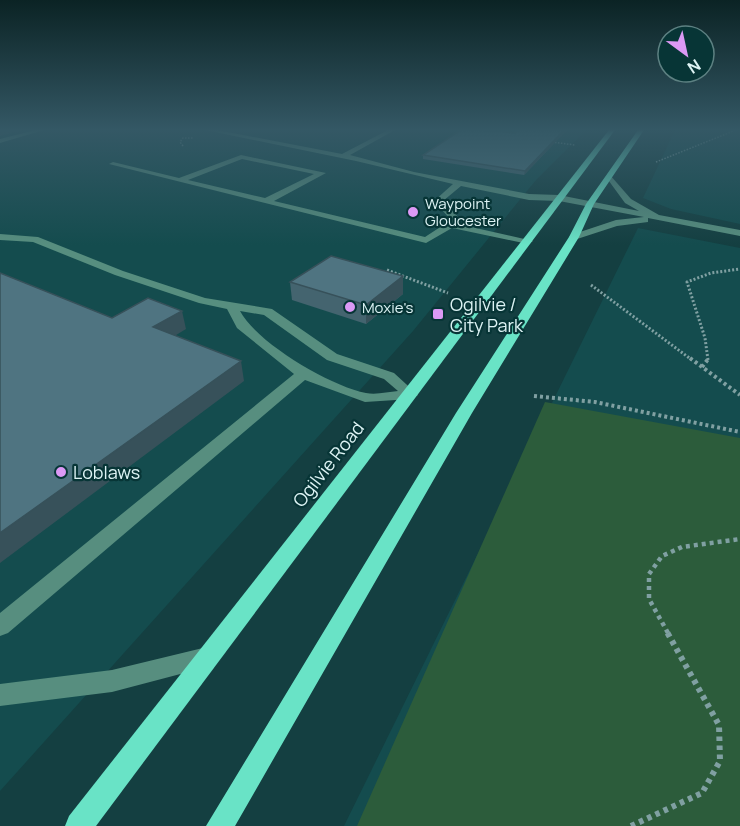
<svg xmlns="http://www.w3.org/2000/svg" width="740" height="826" font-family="Manrope,sans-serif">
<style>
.built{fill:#144c4e}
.green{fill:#2c5c3b}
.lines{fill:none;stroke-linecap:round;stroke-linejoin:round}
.path-far4{stroke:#80a0a2;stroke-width:1.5;stroke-dasharray:1.5 1.5;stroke-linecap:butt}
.path-far3{stroke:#80a0a2;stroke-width:3;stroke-dasharray:2 2;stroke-linecap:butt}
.path-far2{stroke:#80a0a2;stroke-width:4;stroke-dasharray:3 3;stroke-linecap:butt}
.path-far1{stroke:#80a0a2;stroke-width:4.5;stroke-dasharray:4 4;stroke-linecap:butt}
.path{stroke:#80a0a2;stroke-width:6;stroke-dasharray:4.5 4.5;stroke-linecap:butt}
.minor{fill:#578e7f;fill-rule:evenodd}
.major{fill:#69e3c6;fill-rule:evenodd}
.wall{fill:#44646f}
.shaded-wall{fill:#37515a}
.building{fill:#4f7481;stroke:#37515a;stroke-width:1.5}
.poi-dot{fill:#dc99f5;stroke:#073536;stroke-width:2}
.labels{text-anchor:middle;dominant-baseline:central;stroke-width:4.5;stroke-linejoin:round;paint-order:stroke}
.far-poi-label{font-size:15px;fill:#ddf3f4;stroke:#073536;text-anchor:start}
.poi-label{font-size:18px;fill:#ddf3f4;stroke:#073536;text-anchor:start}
.street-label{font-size:18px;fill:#ddf3f4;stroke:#073536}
</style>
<rect width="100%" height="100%" fill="#143f41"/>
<!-- built -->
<g class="built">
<polygon points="0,130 586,130 536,180 413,331 0,791"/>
<polygon points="675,130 740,130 740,224 671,209 643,198"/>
<polygon points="638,228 740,248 740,826 344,826"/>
</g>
<!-- green -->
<polygon class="green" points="545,402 740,438 740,826 357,826"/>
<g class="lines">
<!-- path-far4 -->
<g class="path-far4">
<polyline points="552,142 575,145"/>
<polyline points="183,146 180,142 183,138 193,138"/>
<polyline points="656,162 736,130"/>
</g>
<!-- path-far3 -->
<g class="path-far3">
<polyline points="387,270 448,293"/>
<polyline points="591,285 692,360"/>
<polyline points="708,360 705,338 687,282 711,273 740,269"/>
</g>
<!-- path-far2 -->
<g class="path-far2">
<polyline points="690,358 740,395"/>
<polyline points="702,367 709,358"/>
<polyline points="534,396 595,402 740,432"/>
</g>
<!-- path-far1 -->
<polyline class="path-far1" points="668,633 649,599 649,574 662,556 682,547 740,539"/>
<!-- path -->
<polyline class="path" points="631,826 702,793 720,761 719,725 667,632"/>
<!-- minor -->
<g class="minor">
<polygon points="35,130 44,130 0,143 0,139"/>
<path d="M205,130H217L342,154L388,130H395L350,155L414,172L529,194L559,195L639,211L625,203L606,177L610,175L631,199L659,215L740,230V236L648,218V222L617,226L574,240L569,237L571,235L616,220L644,217L559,201L529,200L461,186L443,201L461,220L458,224L533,241L528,244L452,228L426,243L109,164L113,162L179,178L241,155L326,173L274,201L425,237L451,220L434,201L453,184L356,161ZM242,159L314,174L265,198L188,180Z"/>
<path d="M0,234L38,237L123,271L205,298L272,309L337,354L394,373L418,395L411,399L365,402L305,380L8,633L0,636V613L294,374L237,328L227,309L199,303L115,275L33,242L0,240ZM240,311L264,315L327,360L384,379L398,391C388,392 376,395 366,393C330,386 257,343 240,311Z"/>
<polygon points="207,647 215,650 218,657 215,664 207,667 112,692 0,706 0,684 112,670"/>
</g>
<!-- major -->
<g class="major">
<polygon points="609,130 615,130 96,826 65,826 69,816"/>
<polygon points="638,130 644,130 594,204 579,237 472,413 235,826 206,826 456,413 569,237 586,204"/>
</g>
</g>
<!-- wall -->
<g class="wall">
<polygon points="567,130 524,175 423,159 423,155 515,133"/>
<polygon points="403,276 403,294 366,324 292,300 290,282"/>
</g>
<!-- shaded-wall -->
<g class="shaded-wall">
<polygon points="0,130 22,130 0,136"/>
<polygon points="564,130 567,130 524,175 525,171"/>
<polygon points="403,276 403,294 366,324 366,305"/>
<polygon points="182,311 186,329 158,346 153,327"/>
<polygon points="241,361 244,381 0,563 0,533"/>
</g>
<!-- building -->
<g class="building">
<polygon points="461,130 480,130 515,133 519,130 564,130 525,171 423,155"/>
<polygon points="331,256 403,276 366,305 290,282"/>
<polygon points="0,273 112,318 148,298 182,311 153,327 241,361 0,533"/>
</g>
<!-- sky -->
<linearGradient id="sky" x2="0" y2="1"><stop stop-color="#0b2324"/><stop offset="0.53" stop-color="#345865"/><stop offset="1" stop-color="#345865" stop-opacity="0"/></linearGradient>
<rect width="740" height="245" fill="url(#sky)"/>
<!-- markers -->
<g class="poi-dot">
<circle cx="413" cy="212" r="6"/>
<circle cx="350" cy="307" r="6"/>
<rect x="432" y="308" width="12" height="12" rx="3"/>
<circle cx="61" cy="472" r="6"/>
</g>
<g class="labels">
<!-- far-poi labels -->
<g class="far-poi-label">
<text x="425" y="203">Waypoint<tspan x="425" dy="17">Gloucester</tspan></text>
<text x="362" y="307">Moxie's</text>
</g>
<!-- poi labels -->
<g class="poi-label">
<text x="450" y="304">Ogilvie /<tspan x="450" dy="21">City Park</tspan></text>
<text x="73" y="472">Loblaws</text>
</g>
<!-- street labels -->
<g class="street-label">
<text transform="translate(328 464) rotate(-52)">Ogilvie Road</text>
</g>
</g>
<!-- north arrow -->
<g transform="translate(686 54) rotate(147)"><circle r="28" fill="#073536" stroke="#5d8182" stroke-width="1.5"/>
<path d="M0-4.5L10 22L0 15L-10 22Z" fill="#dc99f5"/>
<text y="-9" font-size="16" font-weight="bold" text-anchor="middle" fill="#ddf3f4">N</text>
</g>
</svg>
